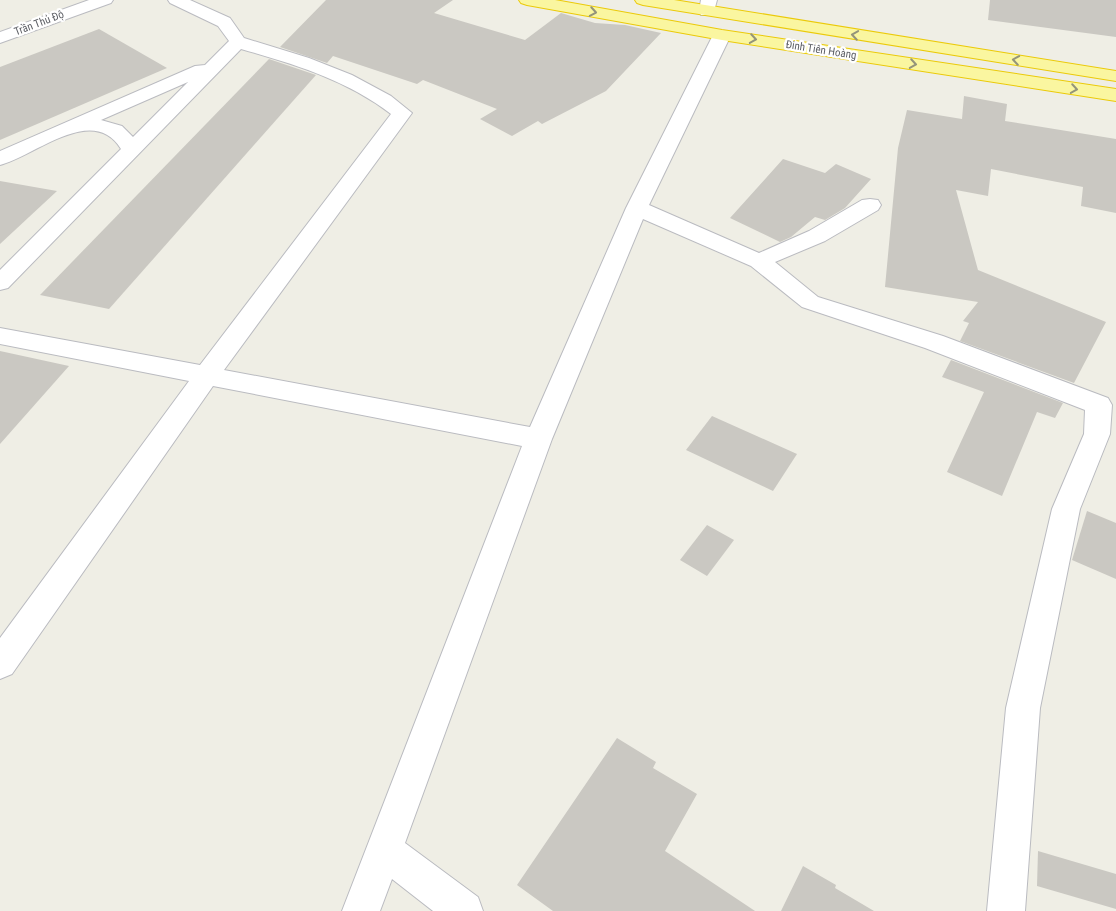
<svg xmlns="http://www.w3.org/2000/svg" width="1116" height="911" font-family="'Roboto Condensed',sans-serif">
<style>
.building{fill:#cac8c2}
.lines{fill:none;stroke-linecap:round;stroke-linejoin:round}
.minor-casing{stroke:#babbc0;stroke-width:2}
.secondary-casing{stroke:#babcc2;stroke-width:2}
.trunk-casing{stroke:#ebca09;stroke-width:2}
.minor{fill:#fff;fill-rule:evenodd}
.secondary{fill:#fff;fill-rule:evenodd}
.trunk{fill:#faf6a0;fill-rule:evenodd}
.oneway{stroke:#94947a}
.labels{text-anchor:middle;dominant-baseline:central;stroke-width:4.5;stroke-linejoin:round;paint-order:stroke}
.far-street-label{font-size:11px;fill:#5d5f65;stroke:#fff}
</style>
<rect width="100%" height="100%" fill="#efeee5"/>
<!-- building -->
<g class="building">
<polygon points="326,0 453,0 434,13 525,40 561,13 595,23 625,25 661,33 606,91 542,124 538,121 512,136 480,119 497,109 423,80 417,84 333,56 327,63 280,47"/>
<polygon points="990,0 1116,0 1116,37 988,20"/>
<polygon points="99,29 167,68 0,140 0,67"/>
<polygon points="269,59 316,75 109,309 40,295"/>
<polygon points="964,96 1007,104 1005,121 1116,139 1116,213 1081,206 1083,187 991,169 988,196 956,190 978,270 1106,322 1074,383 960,341 969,323 963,321 978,302 885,287 898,148 907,110 962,119"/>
<polygon points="783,159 825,173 836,164 871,179 845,208 825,220 815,217 791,237 780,242 730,218"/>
<polygon points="0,181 57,191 0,244"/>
<polygon points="0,351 69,366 0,444"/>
<polygon points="951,360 1063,403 1055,418 1037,412 1002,496 947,472 984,392 942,377"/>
<polygon points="712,416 797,454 773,491 686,450"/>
<polygon points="1087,511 1116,523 1116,579 1072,560"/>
<polygon points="707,525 734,540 707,576 680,560"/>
<polygon points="617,738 656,762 653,768 697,794 665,851 755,911 553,911 517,885"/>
<polygon points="1038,851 1116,874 1116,909 1037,886"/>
<polygon points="803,866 836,885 835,888 874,911 781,911"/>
</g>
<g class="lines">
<!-- minor casing -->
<g class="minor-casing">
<g id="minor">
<polygon points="89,0 113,0 111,3 0,43 0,32"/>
<path d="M168,0H190L230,18L244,38L309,58L352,75L391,96L412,113L224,370L530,427L626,208L713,35L716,31H728L731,35L649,205L759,253L809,231L862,200L870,199L878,200L881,205L878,210L825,241L775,262L818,297L943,336L1108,398L1112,405L1110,434L1080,509L1040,708L1025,911H987L1006,708L1052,509L1084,434L1085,410L925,348L802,307L751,266L643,219L552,439L405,843L478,897L483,911H433L392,879L380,911H342L522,446L213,386L12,674L0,679V638L189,381L0,344V328L200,365L391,114C347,80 294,64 241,49L8,288L0,290V270L121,149C93,103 35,156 0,165V151L195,66L205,65L229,41L218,26L170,3ZM188,82L133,137L122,126L101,120Z"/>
</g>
</g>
<!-- secondary casing -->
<g class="secondary-casing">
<polygon id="secondary" points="701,0 717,0 713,15 701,15 699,11"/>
</g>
<!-- trunk casing -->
<g class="trunk-casing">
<g id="trunk">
<polygon points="519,0 555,0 722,30 1116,89 1116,101 722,40 527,5 521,3"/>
<polygon points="635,0 674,0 1116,71 1116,81 643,5 637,3"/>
</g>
</g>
<!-- minor -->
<use href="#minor" class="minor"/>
<!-- secondary -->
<use href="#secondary" class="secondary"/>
<!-- trunk -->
<use href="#trunk" class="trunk"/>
</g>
<!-- one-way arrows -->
<defs><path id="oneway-chevron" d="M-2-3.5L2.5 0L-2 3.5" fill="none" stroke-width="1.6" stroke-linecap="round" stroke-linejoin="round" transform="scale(1.25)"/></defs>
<g class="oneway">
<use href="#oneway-chevron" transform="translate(593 12) rotate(10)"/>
<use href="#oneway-chevron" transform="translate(855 35) rotate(-171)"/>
<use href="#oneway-chevron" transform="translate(753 39) rotate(9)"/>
<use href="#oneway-chevron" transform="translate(1016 60) rotate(-171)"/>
<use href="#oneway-chevron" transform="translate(913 64) rotate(9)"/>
<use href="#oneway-chevron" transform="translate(1074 89) rotate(9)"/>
</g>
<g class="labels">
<!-- far-street labels -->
<g class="far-street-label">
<text transform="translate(39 23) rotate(-21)">Trần Thủ Độ</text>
<text transform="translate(821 50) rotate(9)">Đinh Tiên Hoàng</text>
</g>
</g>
</svg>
